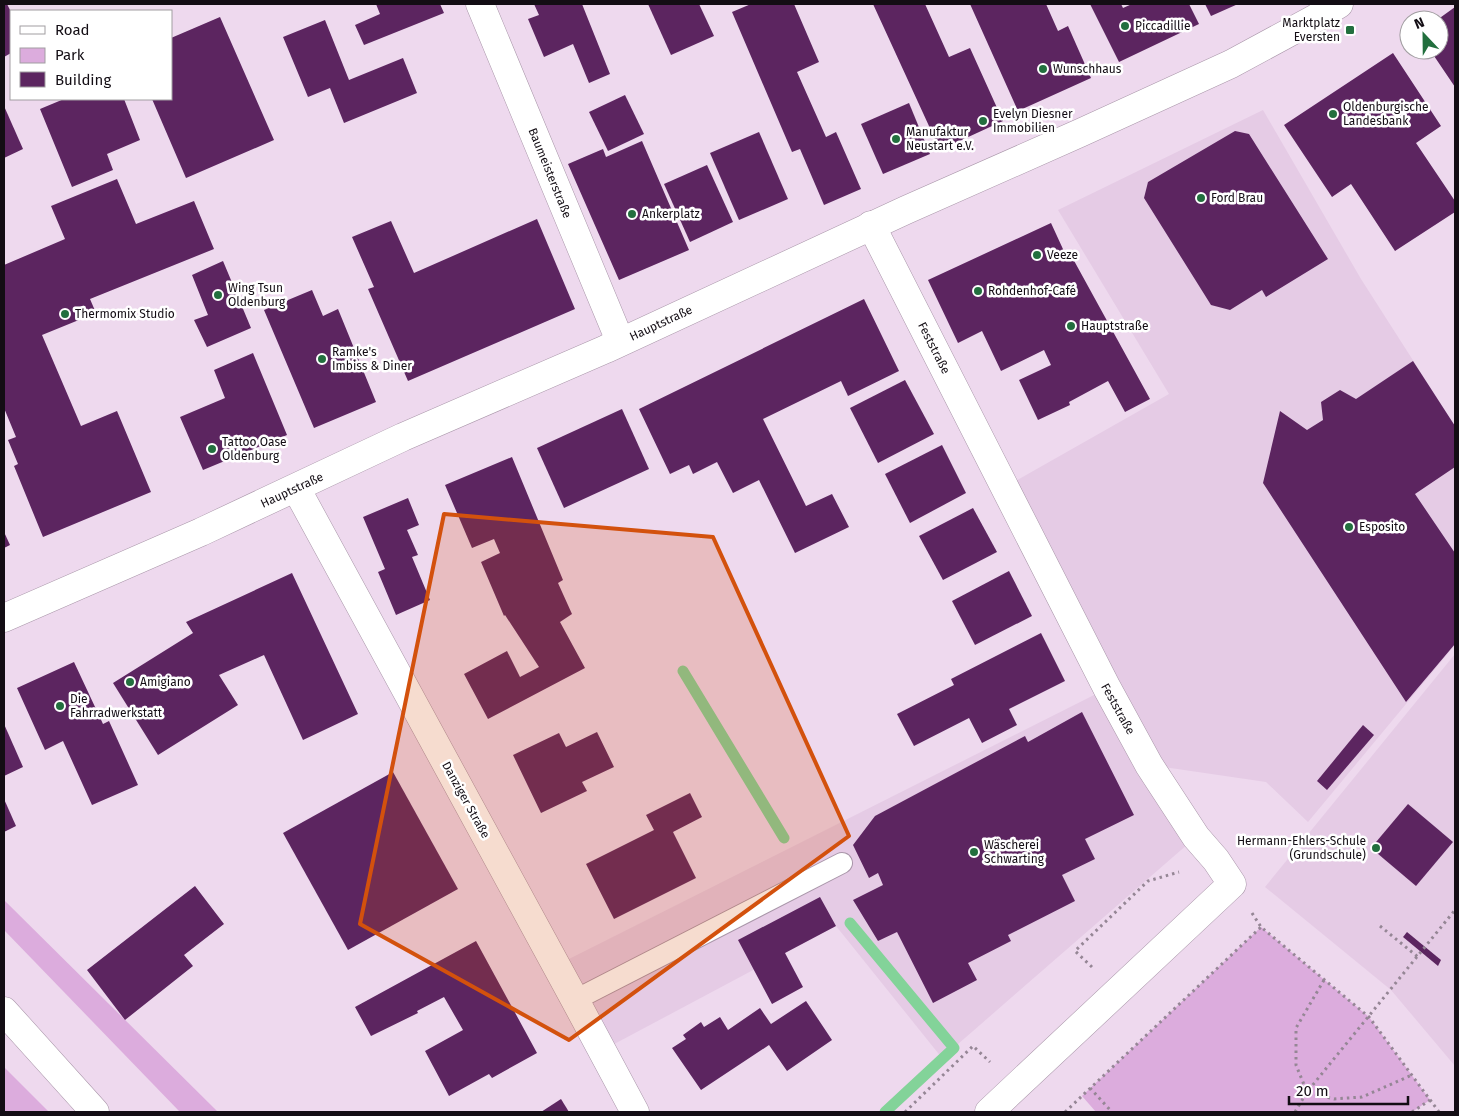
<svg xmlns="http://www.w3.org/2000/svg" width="1459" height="1116" font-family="'Fira Sans',sans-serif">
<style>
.built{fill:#e5cbe5}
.green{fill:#dcacdd}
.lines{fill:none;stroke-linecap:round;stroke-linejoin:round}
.stream{stroke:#83d399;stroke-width:11}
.building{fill:#5c2560}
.service-casing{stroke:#a996a9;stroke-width:22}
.minor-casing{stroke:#a996a9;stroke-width:29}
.tertiary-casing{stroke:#a996a9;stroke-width:29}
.motorway-casing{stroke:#a996a9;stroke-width:29}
.path{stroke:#958695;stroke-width:3;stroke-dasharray:2.5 4;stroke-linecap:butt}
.service{stroke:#fff;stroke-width:20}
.minor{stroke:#fff;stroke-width:28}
.tertiary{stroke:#fff;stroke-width:28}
.motorway{stroke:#fff;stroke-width:28}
.marked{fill:#d3510d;fill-opacity:0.2;stroke:#d3510d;stroke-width:4;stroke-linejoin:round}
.poi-dot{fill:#226f3e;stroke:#fff;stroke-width:2}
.labels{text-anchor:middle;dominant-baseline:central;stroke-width:5;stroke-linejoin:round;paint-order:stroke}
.poi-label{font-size:12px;fill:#130d14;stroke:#fff;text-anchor:start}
.street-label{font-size:12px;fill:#130d14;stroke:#fff}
</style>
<rect width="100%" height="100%" fill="#eed9ee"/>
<!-- built -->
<g class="built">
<polygon points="1263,110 1361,279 1455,426 1455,645 1308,822 1266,782 1150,765 1196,837 942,1058 836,926 603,1050 557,965 1106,689 996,492 1169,394 1058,210"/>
<polygon points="1455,654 1455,1066 1391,990 1265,887"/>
</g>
<!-- green -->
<g class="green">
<polygon points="4,900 218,1112 180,1112 4,930"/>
<polygon points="1261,927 1369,1017 1430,1100 1412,1112 1096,1112 1082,1096"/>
<polygon points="4,1067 49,1112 4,1112"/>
</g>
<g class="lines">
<!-- stream -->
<g class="stream">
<polyline points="683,671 784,838"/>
<polyline points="850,923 954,1048 885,1112"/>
</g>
</g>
<!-- building -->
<g class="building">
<polygon points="4,4 7,4 11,12 11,53 4,57"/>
<polygon points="376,4 440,4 444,13 364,45 355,25 380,14"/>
<polygon points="534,4 582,4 610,74 589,83 573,44 544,57 528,19 539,15"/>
<polygon points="648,4 699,4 714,36 671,55"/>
<polygon points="751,4 794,4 819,62 797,72 826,137 836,132 861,189 824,205 800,149 792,152 732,12"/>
<polygon points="873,4 925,4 949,57 970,48 1003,121 940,150"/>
<polygon points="970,4 1046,4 1058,31 1068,26 1091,78 1018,111"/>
<polygon points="1090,4 1121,4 1123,8 1132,4 1189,4 1199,24 1119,62"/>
<polygon points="1205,4 1238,4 1211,16"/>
<polygon points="1455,7 1455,87 1430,50 1439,50 1439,20 1437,20"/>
<polygon points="220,17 274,140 186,178 152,99 171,99 171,38"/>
<polygon points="325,20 349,80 403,58 417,93 344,123 330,88 308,97 283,37"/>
<polygon points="1393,53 1441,126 1416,143 1455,201 1455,212 1395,251 1351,184 1332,197 1284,125"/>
<polygon points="625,95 644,134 608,151 589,112"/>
<polygon points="64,99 124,99 140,140 107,154 113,170 72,187 40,109"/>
<polygon points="909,103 930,154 883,174 861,124"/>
<polygon points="4,106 23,149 4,158"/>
<polygon points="1235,131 1249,134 1328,259 1266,297 1262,290 1230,310 1211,305 1144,198 1148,182"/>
<polygon points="759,132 788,199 739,220 710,153"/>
<polygon points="642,141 689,250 619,280 568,164 603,149 606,157"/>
<polygon points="707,165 733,222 690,242 664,184"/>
<polygon points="117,179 136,224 194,201 214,249 90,299 96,313 42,335 81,426 117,411 151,492 43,537 14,466 18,464 8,440 16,437 4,408 4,265 65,239 51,206"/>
<polygon points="537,219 575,309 408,381 368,289 374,287 352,237 391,221 414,273"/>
<polygon points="1051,223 1068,260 1072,257 1150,399 1125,412 1108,381 1069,402 1070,405 1038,420 1019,380 1051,365 1044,350 1001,371 982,331 958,343 928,280"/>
<polygon points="223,261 251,328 207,347 194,320 208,315 192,275"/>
<polygon points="312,290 323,316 338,309 376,402 314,428 264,310"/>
<polygon points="864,299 899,371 848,396 841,381 763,419 806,506 832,494 849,527 795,553 759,480 733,493 717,462 693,474 689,465 670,474 639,409"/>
<polygon points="253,353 287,435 203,470 180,417 225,398 214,370"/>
<polygon points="1413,361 1455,426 1455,467 1415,494 1455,553 1455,644 1406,702 1263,483 1280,411 1307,430 1323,420 1321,402 1340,390 1356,399"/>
<polygon points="905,380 934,434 878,463 850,408"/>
<polygon points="622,409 649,469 564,508 537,448"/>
<polygon points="942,445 966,493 910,523 885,474"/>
<polygon points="512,457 563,580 558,583 572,614 560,622 585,668 488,719 464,674 507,651 520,677 539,667 505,615 504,616 481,562 500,553 494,539 472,548 445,485"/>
<polygon points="408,498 419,525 407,530 418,555 412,557 430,600 396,615 378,572 385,569 363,517"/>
<polygon points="973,508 997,552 943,580 919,536"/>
<polygon points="4,532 10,545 4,548"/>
<polygon points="1009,571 1032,616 975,645 952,601"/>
<polygon points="292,573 358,714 303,740 264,655 219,675 238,705 158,755 113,683 193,633 186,622"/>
<polygon points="1041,633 1065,681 1009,709 1017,725 982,743 969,718 914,746 897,714 954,685 951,679"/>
<polygon points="74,662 103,724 109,721 138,785 92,805 63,741 45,750 17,688"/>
<polygon points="1082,712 1134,815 1085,839 1095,859 1062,875 1075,901 1008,935 1011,941 968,963 977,980 933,1003 897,932 878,941 853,900 883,885 878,873 869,878 853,845 875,816 1025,736 1028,742"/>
<polygon points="4,724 23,767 4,776"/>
<polygon points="1363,725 1374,735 1327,790 1317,781"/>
<polygon points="597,732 614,767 582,782 587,791 541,813 513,755 559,733 566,747"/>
<polygon points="393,772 458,889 348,950 283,833"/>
<polygon points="690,793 702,817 673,832 696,878 614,919 586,864 654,830 646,815"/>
<polygon points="4,799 16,826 4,832"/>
<polygon points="1408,804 1453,842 1416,886 1371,848"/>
<polygon points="195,886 224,924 184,955 193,966 125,1020 87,970"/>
<polygon points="820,897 836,926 785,953 803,987 772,1004 738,940"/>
<polygon points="1407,932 1441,960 1438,966 1403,937"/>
<polygon points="476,941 537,1053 492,1078 489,1074 449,1096 425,1051 463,1030 444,997 417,1011 418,1013 371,1036 355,1007"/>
<polygon points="806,1001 832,1040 787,1071 769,1045 701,1090 672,1048 686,1039 683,1035 701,1022 704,1027 720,1017 728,1030 760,1008 771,1024"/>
<polygon points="561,1099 569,1112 541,1112"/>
</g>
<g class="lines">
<!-- service casing -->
<g class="service-casing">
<polyline id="service" points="575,1000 842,863"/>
</g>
<!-- minor casing -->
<g class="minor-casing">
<g id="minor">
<polyline points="480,4 620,341"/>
<polyline points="871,225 1107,688 1149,765 1196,837 1216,860 1232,884 989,1112"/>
<polyline points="296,488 575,1000 635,1112"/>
</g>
</g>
<!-- tertiary casing -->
<g class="tertiary-casing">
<polyline id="tertiary" points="4,618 201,532 403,437 606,349 906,210 1080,133 1231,64 1316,18 1339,4"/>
</g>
<!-- motorway casing -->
<g class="motorway-casing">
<polyline id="motorway" points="4,1011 95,1112"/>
</g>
<!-- path -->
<g class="path">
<polyline points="1252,913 1261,927 1369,1017 1439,1112"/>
<polyline points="1380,926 1418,957"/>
<polyline points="1092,967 1075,951 1148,881 1179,872"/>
<polyline points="1324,980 1296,1028 1296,1065 1307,1092 1334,1099 1362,1097 1412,1075"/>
<polyline points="1090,1088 1112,1112"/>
<polyline points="905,1112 973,1046 990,1062"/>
<polyline points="1065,1112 1261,927"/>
<polyline points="1295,1112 1307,1092 1455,910"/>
<polyline points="1412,1112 1430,1100"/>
</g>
<!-- service -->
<use href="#service" class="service"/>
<!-- minor -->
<use href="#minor" class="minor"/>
<!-- tertiary -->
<use href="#tertiary" class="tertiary"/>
<!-- motorway -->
<use href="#motorway" class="motorway"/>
</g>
<!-- marked area -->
<path class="marked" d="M444,514L713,537L849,836L569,1040L360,924Z"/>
<!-- markers -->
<g class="poi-dot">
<circle cx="1125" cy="26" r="5"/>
<rect x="1345" y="25" width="10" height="10" rx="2.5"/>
<circle cx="1043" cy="69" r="5"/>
<circle cx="1333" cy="114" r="5"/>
<circle cx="983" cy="121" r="5"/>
<circle cx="896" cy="139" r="5"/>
<circle cx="1201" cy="198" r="5"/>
<circle cx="632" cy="214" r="5"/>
<circle cx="1037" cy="255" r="5"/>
<circle cx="978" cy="291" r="5"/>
<circle cx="218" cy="295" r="5"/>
<circle cx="65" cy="314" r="5"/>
<circle cx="1071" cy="326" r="5"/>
<circle cx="322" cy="359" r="5"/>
<circle cx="212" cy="449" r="5"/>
<circle cx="1349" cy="527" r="5"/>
<circle cx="130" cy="682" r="5"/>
<circle cx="60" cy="706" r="5"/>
<circle cx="1376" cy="848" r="5"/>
<circle cx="974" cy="852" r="5"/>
</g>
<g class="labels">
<!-- poi labels -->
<g class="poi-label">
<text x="1340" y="23" text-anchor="end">Marktplatz<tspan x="1340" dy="14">Eversten</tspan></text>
<text x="1135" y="26">Piccadillie</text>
<text x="1053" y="69">Wunschhaus</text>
<text x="1343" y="107">Oldenburgische<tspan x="1343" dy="14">Landesbank</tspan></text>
<text x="993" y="114">Evelyn Diesner<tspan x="993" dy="14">Immobilien</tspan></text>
<text x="906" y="132">Manufaktur<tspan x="906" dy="14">Neustart e.V.</tspan></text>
<text x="1211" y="198">Ford Brau</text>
<text x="642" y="214">Ankerplatz</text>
<text x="1047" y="255">Veeze</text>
<text x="228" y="288">Wing Tsun<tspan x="228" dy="14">Oldenburg</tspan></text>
<text x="988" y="291">Rohdenhof-Café</text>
<text x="75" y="314">Thermomix Studio</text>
<text x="1081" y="326">Hauptstraße</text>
<text x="332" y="352">Ramke's<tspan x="332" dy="14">Imbiss &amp; Diner</tspan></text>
<text x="222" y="442">Tattoo Oase<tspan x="222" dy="14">Oldenburg</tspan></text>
<text x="1359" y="527">Esposito</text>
<text x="140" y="682">Amigiano</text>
<text x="70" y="699">Die<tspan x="70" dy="14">Fahrradwerkstatt</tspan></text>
<text x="1366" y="841" text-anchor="end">Hermann-Ehlers-Schule<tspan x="1366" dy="14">(Grundschule)</tspan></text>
<text x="984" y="845">Wäscherei<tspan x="984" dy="14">Schwarting</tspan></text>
</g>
<!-- street labels -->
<g class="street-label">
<text transform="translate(550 173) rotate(68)">Baumeisterstraße</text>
<text transform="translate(661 323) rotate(-25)">Hauptstraße</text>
<text transform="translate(934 348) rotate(63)">Feststraße</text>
<text transform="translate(292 490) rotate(-25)">Hauptstraße</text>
<text transform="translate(1118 709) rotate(61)">Feststraße</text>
<text transform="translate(466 800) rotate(61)">Danziger Straße</text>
</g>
</g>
<!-- border -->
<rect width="1459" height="1116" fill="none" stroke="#130d14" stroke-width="10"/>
<!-- legend -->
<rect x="10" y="10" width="162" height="90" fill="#ffffff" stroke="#a19ea1"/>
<rect x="20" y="26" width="25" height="8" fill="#ffffff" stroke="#a19ea1"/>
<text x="55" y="35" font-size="15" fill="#130d14">Road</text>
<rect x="20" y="48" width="25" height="15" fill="#dcacdd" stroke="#a19ea1"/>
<text x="55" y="60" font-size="15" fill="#130d14">Park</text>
<rect x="20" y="72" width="25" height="15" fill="#5c2560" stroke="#a19ea1"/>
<text x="55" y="85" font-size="15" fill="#130d14">Building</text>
<!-- north arrow -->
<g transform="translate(1424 35) rotate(338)"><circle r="24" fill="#ffffff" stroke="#a19ea1"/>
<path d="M0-4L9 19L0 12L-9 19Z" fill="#226f3e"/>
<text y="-8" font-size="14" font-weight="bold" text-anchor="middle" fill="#130d14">N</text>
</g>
<!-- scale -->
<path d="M1289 1096v8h119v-8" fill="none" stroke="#130d14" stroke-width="2.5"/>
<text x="1296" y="1096" font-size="15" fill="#130d14" stroke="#ffffff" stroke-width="4" paint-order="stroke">20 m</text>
</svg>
